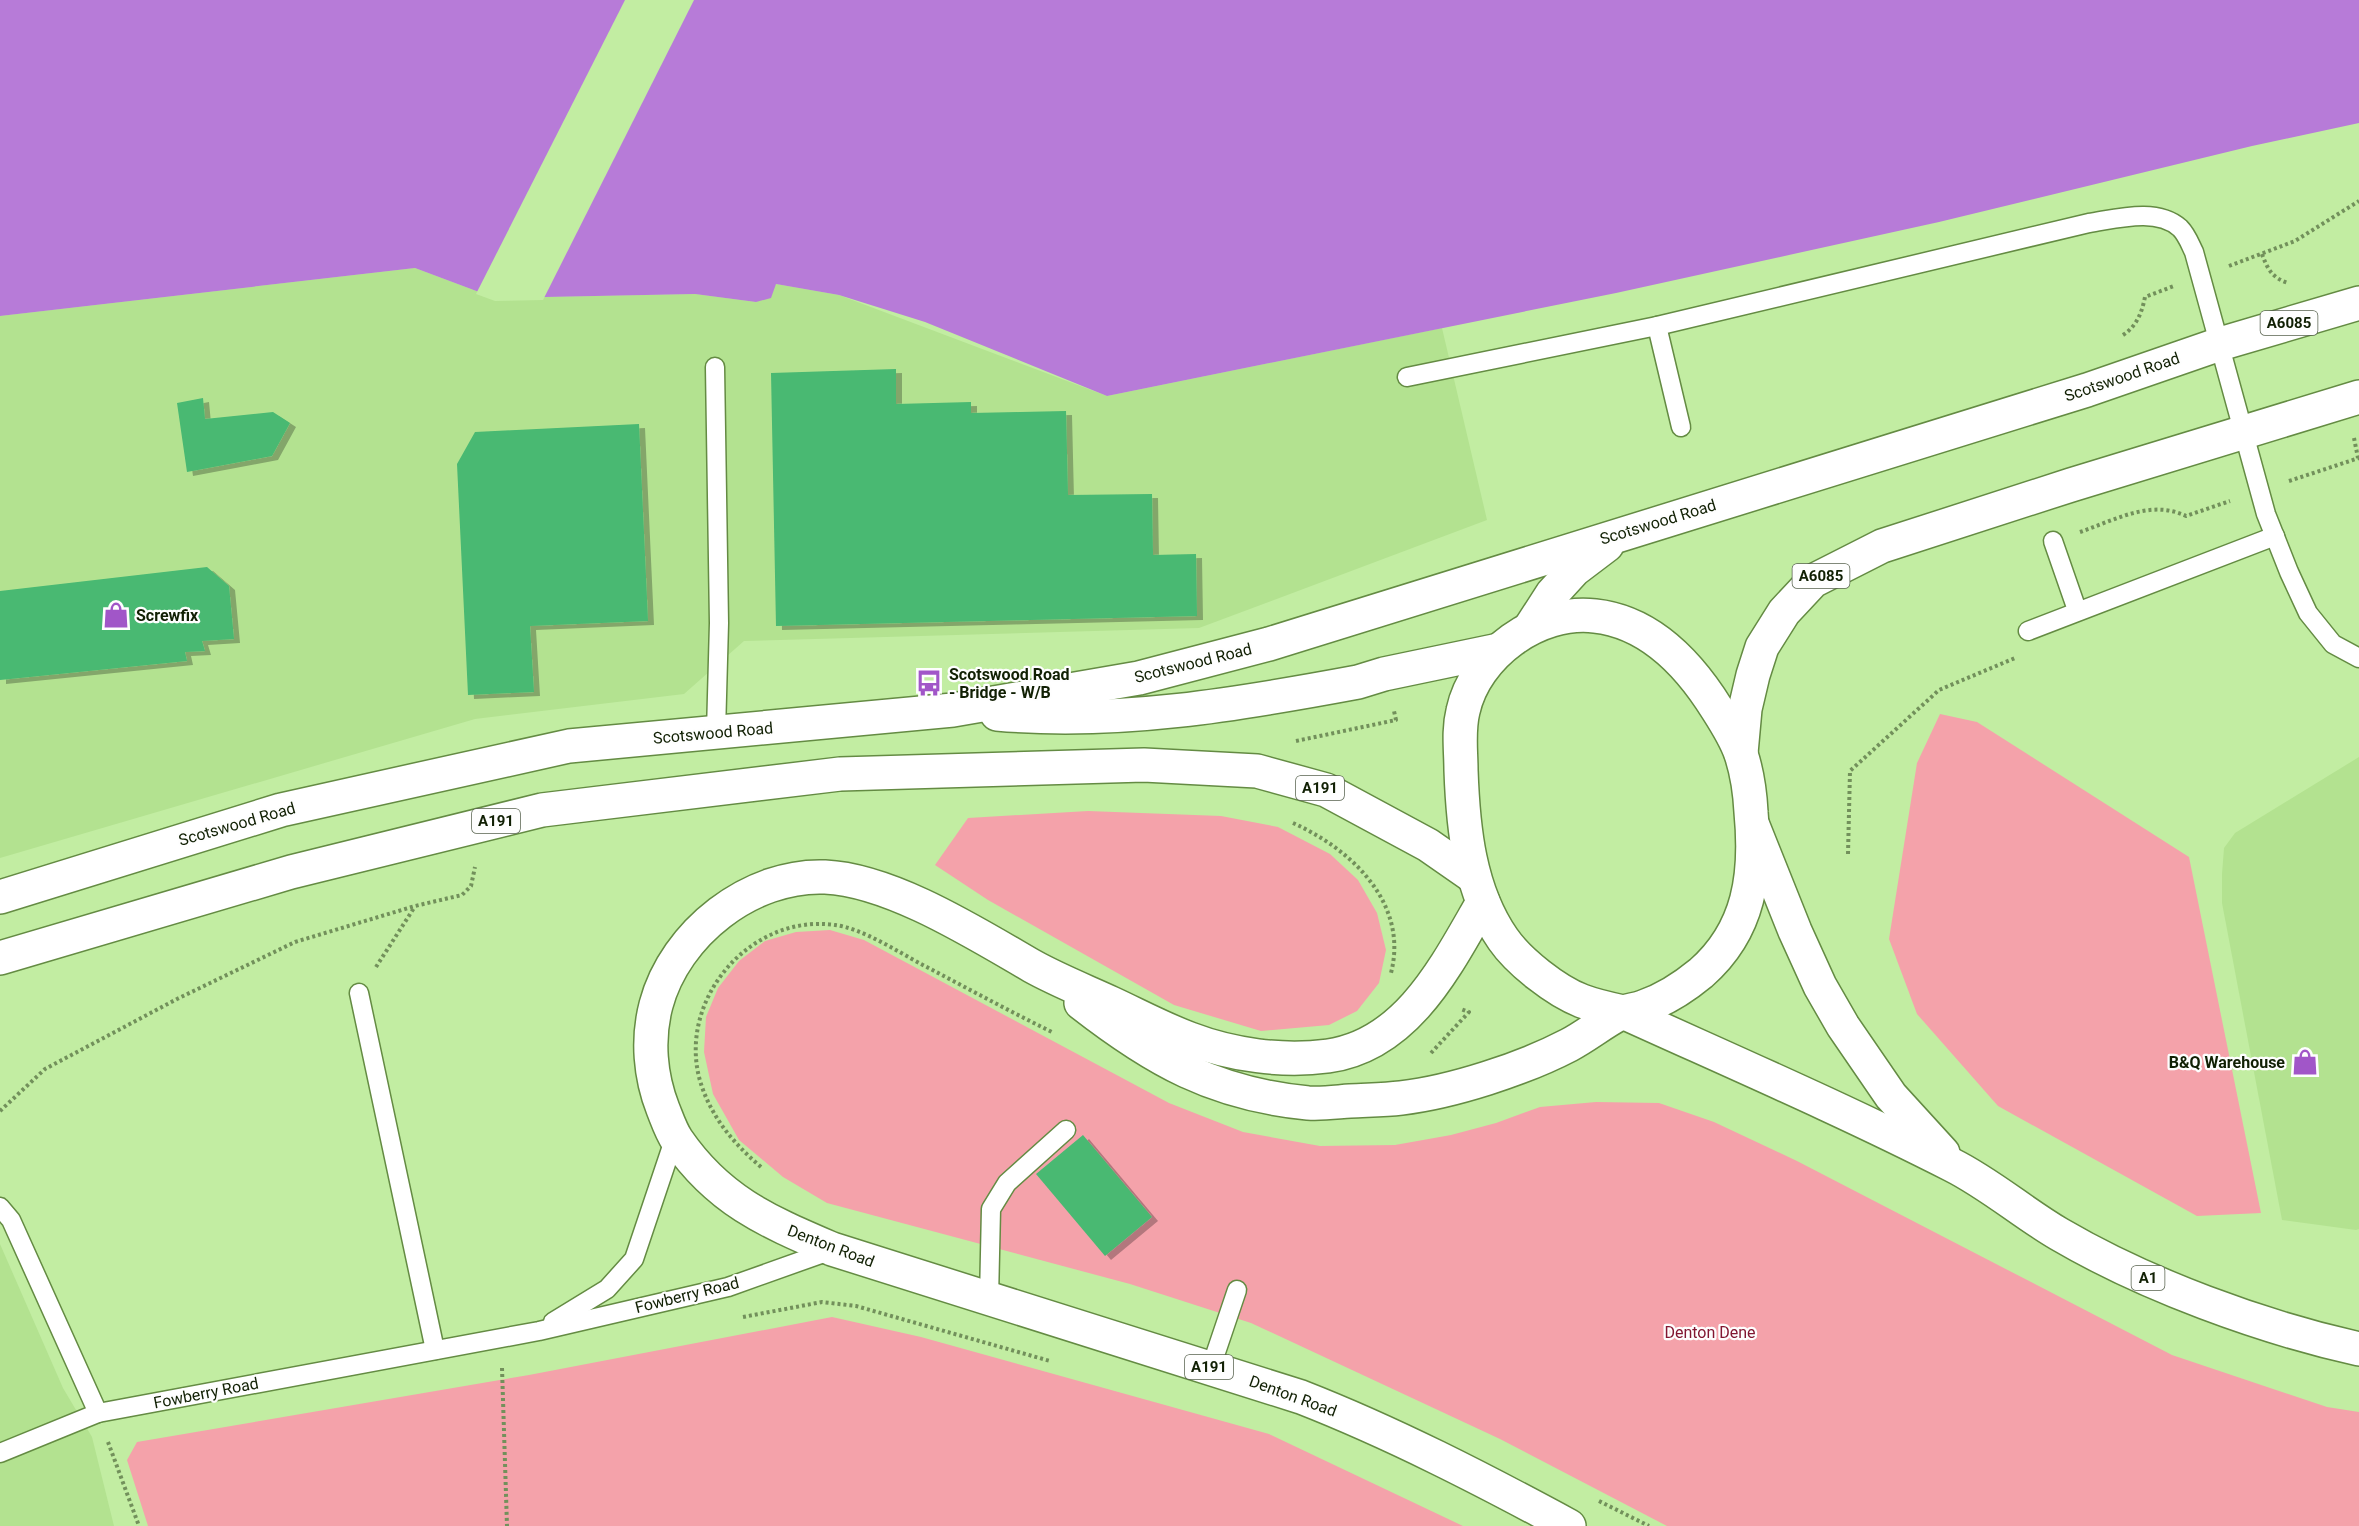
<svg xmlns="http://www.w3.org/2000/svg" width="2359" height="1526" font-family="Roboto,sans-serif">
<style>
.built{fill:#b3e290}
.green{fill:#f4a2aa}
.water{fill:#b77bd8}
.pier{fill:#c2eda2}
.building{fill:#48b972;filter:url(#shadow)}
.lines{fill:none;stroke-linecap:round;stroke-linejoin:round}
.lane-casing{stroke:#648b43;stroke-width:21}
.primary-casing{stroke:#648b43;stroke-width:36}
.highway-casing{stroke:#648b43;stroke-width:36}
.path{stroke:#72905b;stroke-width:4;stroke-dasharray:3 3;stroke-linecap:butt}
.lane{stroke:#fff;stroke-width:18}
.primary{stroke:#fff;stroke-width:33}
.highway{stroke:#fff;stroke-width:33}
.labels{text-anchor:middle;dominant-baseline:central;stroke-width:4.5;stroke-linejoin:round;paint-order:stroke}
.shield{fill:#fefefe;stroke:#58634f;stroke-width:1.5}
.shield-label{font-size:15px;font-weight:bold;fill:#112004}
.street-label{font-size:16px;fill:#112004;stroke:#fefefe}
.poi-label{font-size:16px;font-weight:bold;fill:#112004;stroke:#fefefe;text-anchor:start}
.park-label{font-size:16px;fill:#821631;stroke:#fefefe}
</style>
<defs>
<filter id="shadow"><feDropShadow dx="6" dy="4" stdDeviation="0" flood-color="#0004"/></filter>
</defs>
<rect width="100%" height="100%" fill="#c2eda2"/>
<!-- built -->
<g class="built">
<polygon points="415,268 495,298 695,294 756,302 776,284 839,295 1107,396 1442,328 1487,520 1199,628 744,641 684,694 475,719 0,858 0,316"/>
<polygon points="2359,757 2359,1229 2356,1230 2282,1220 2222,903 2222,874 2224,848 2235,833"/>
<polygon points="0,1244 63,1388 92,1437 114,1526 0,1526"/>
</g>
<!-- green -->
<g class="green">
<polygon points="1940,714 1977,722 2189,857 2261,1213 2197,1216 1998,1106 1917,1014 1889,939 1917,763"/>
<polygon points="1088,811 1221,816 1278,827 1330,854 1358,880 1377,913 1386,950 1379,983 1357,1011 1329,1025 1261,1031 1174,1005 988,900 935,865 968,818"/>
<polygon points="830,930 864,940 1169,1103 1243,1132 1320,1146 1395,1145 1451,1135 1496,1123 1540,1107 1596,1102 1659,1103 1714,1122 1797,1161 2172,1355 2327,1407 2359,1412 2359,1526 1667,1526 1500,1439 1251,1323 1130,1284 827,1203 783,1177 739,1140 713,1094 704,1052 706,1017 718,988 739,961 765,941 796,932"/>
<polygon points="832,1317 921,1337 1269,1434 1463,1526 148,1526 127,1460 137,1442 529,1375"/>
</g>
<!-- water -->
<polygon class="water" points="0,0 2359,0 2359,123 2252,146 1939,222 1616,293 1107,396 925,322 839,295 776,284 771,298 756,302 695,294 495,298 415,268 0,316"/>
<!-- pier -->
<polygon class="pier" points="625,0 694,0 543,300 495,301 476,294"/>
<!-- building -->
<g class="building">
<polygon points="896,369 896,404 971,402 971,413 1066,411 1068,495 1152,494 1153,555 1196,554 1197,616 776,626 771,373"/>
<polygon points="203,398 205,419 273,412 290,423 272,456 187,472 177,403"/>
<polygon points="639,424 648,621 530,626 534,692 468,695 457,464 475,432"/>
<polygon points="207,567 229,586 234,639 202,641 205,651 185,652 187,661 0,680 0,591"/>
<polygon points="1083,1135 1152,1217 1105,1256 1036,1174"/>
</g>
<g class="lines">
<!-- lane casing -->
<g class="lane-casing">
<g id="lane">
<polyline points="1657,326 1681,427"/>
<polyline points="715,367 719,623 716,732"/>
<path d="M1407,377L1657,326L2089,223C2116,219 2157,207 2180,228C2187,235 2190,244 2194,252L2266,514L2289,572L2308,613L2333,644L2359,658"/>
<polyline points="2053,541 2077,610"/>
<polyline points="2028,631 2275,536"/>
<polyline points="359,993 435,1350"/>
<polyline points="0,1207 11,1220 98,1413 539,1331 728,1287 832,1250"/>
<polyline points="989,1299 991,1209 1007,1183 1066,1130"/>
<polyline points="553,1322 607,1289 634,1259 675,1137"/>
<polyline points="1211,1367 1237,1290"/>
<polyline points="0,1453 98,1413"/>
</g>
</g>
<!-- primary casing -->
<g class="primary-casing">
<g id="primary">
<polyline points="1530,628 1552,594 1574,570 1607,545"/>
<path d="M997,714C1118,725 1240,704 1358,682L1384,674L1499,650"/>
<polyline points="1741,753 1745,709 1753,675 1762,647 1784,612 1813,581 1882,546 2071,485 2359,397"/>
<polyline points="0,897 281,810 569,746 953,710 1139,678 1269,644 2087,390 2220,344 2359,303"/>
<path d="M1483,902C1447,964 1408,1045 1328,1056C1282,1062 1232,1055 1190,1039C1163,1029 1137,1015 1111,1003C1085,991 1057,980 1032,966C975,933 891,880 825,877C751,874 675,933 656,1005C647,1039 650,1076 663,1109C667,1119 671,1131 677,1140C719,1201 767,1221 832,1249L1301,1397C1393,1433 1482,1479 1569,1526"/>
<polyline points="0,958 291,872 542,810 840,774 1144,765 1257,771 1326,790 1428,845 1474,877"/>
<path d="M1081,1003C1154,1060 1214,1094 1308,1103C1322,1104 1336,1102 1350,1101C1367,1100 1384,1100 1401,1098C1452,1092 1523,1069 1569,1045C1586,1036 1602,1023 1619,1014C1627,1010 1635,1010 1643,1007C1664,1000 1684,987 1701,973C1750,930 1757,874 1751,812C1750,793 1747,772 1741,754C1736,739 1726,723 1717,709C1689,664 1650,622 1595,616C1538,609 1475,655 1463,711C1458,731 1461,751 1461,770C1463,828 1469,890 1503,939C1519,962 1556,991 1582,1001C1595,1006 1609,1009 1623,1012"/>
</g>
</g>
<!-- highway casing -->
<g class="highway-casing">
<g id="highway">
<polyline points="1753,826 1795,931 1820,986 1843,1026 1891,1096 1943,1153"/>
<path d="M1623,1012C1733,1062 1844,1110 1952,1165C1990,1184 2023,1213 2059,1234C2146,1285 2261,1327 2359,1349"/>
</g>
</g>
<!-- path -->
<g class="path">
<path d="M2262,254C2267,268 2272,278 2288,283"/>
<polyline points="2229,266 2295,241 2359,201"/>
<path d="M2123,335C2137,326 2142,312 2145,297L2174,286"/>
<polyline points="2354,438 2358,458"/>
<polyline points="2289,481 2359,458"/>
<path d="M2080,532C2115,520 2151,499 2186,516L2230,501"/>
<polyline points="1296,741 1396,720 1394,711"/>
<path d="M1293,823C1351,849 1409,903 1391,973"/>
<polyline points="1848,854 1850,771 1939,690 2015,658"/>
<polyline points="376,967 414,908"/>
<polyline points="1431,1053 1469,1012 1461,1009"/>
<polyline points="0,1111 45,1069 177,999 295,942 415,906 462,895 471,886 475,867"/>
<path d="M761,1167C734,1144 712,1118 701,1084C675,1002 749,913 835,925C861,928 897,951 921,964C965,987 1009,1011 1054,1033"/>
<polyline points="743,1317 822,1302 856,1306 1050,1361"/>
<polyline points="502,1368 507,1526"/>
<polyline points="108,1442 139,1526"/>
<polyline points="1599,1501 1649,1526"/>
</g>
<!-- lane -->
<use href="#lane" class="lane"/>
<!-- primary -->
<use href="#primary" class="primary"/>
<!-- highway -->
<use href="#highway" class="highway"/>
</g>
<!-- icons -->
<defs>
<g id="shop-bare" transform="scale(2.07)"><path d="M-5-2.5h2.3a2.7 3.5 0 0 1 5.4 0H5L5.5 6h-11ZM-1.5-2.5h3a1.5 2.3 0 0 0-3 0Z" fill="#a156c8" stroke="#fefefe" stroke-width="2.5" paint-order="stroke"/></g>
<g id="bus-bare" transform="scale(2.07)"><path d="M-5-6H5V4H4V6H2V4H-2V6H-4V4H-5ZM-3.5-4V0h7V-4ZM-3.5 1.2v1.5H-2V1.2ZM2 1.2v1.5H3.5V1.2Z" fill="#a156c8" stroke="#fefefe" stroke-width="2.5" paint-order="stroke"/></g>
</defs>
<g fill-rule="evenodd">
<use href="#shop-bare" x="116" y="615"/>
<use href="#bus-bare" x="929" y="683"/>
<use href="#shop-bare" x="2305" y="1062"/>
</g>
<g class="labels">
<!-- shield labels -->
<g class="shield">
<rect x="2260.5" y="311" width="57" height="24" rx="4.5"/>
<rect x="1792.5" y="564" width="57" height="24" rx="4.5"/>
<rect x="1296" y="776" width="48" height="24" rx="4.5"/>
<rect x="472" y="809" width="48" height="24" rx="4.5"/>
<rect x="2131.5" y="1266" width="33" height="24" rx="4.5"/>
<rect x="1185" y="1355" width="48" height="24" rx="4.5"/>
</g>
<g class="shield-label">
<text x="2289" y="323">A6085</text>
<text x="1821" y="576">A6085</text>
<text x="1320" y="788">A191</text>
<text x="496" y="821">A191</text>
<text x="2148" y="1278">A1</text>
<text x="1209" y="1367">A191</text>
</g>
<!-- street labels -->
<g class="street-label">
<text transform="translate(2122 377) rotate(-19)">Scotswood Road</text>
<text transform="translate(1658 522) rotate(-17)">Scotswood Road</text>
<text transform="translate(1193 663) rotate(-14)">Scotswood Road</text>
<text transform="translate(713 733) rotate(-5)">Scotswood Road</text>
<text transform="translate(237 824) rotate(-16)">Scotswood Road</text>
<text transform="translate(831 1246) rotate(21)">Denton Road</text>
<text transform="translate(687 1295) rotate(-14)">Fowberry Road</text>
<text transform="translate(206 1393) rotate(-11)">Fowberry Road</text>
<text transform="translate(1293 1396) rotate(20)">Denton Road</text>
</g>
<!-- poi labels -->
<g class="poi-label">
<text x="136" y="615">Screwfix</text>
<text x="949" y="674">Scotswood Road<tspan x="949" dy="18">- Bridge - W/B</tspan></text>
<text x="2285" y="1062" text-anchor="end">B&amp;Q Warehouse</text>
</g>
<!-- park labels -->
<g class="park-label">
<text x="1710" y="1332">Denton Dene</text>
</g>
</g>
</svg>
